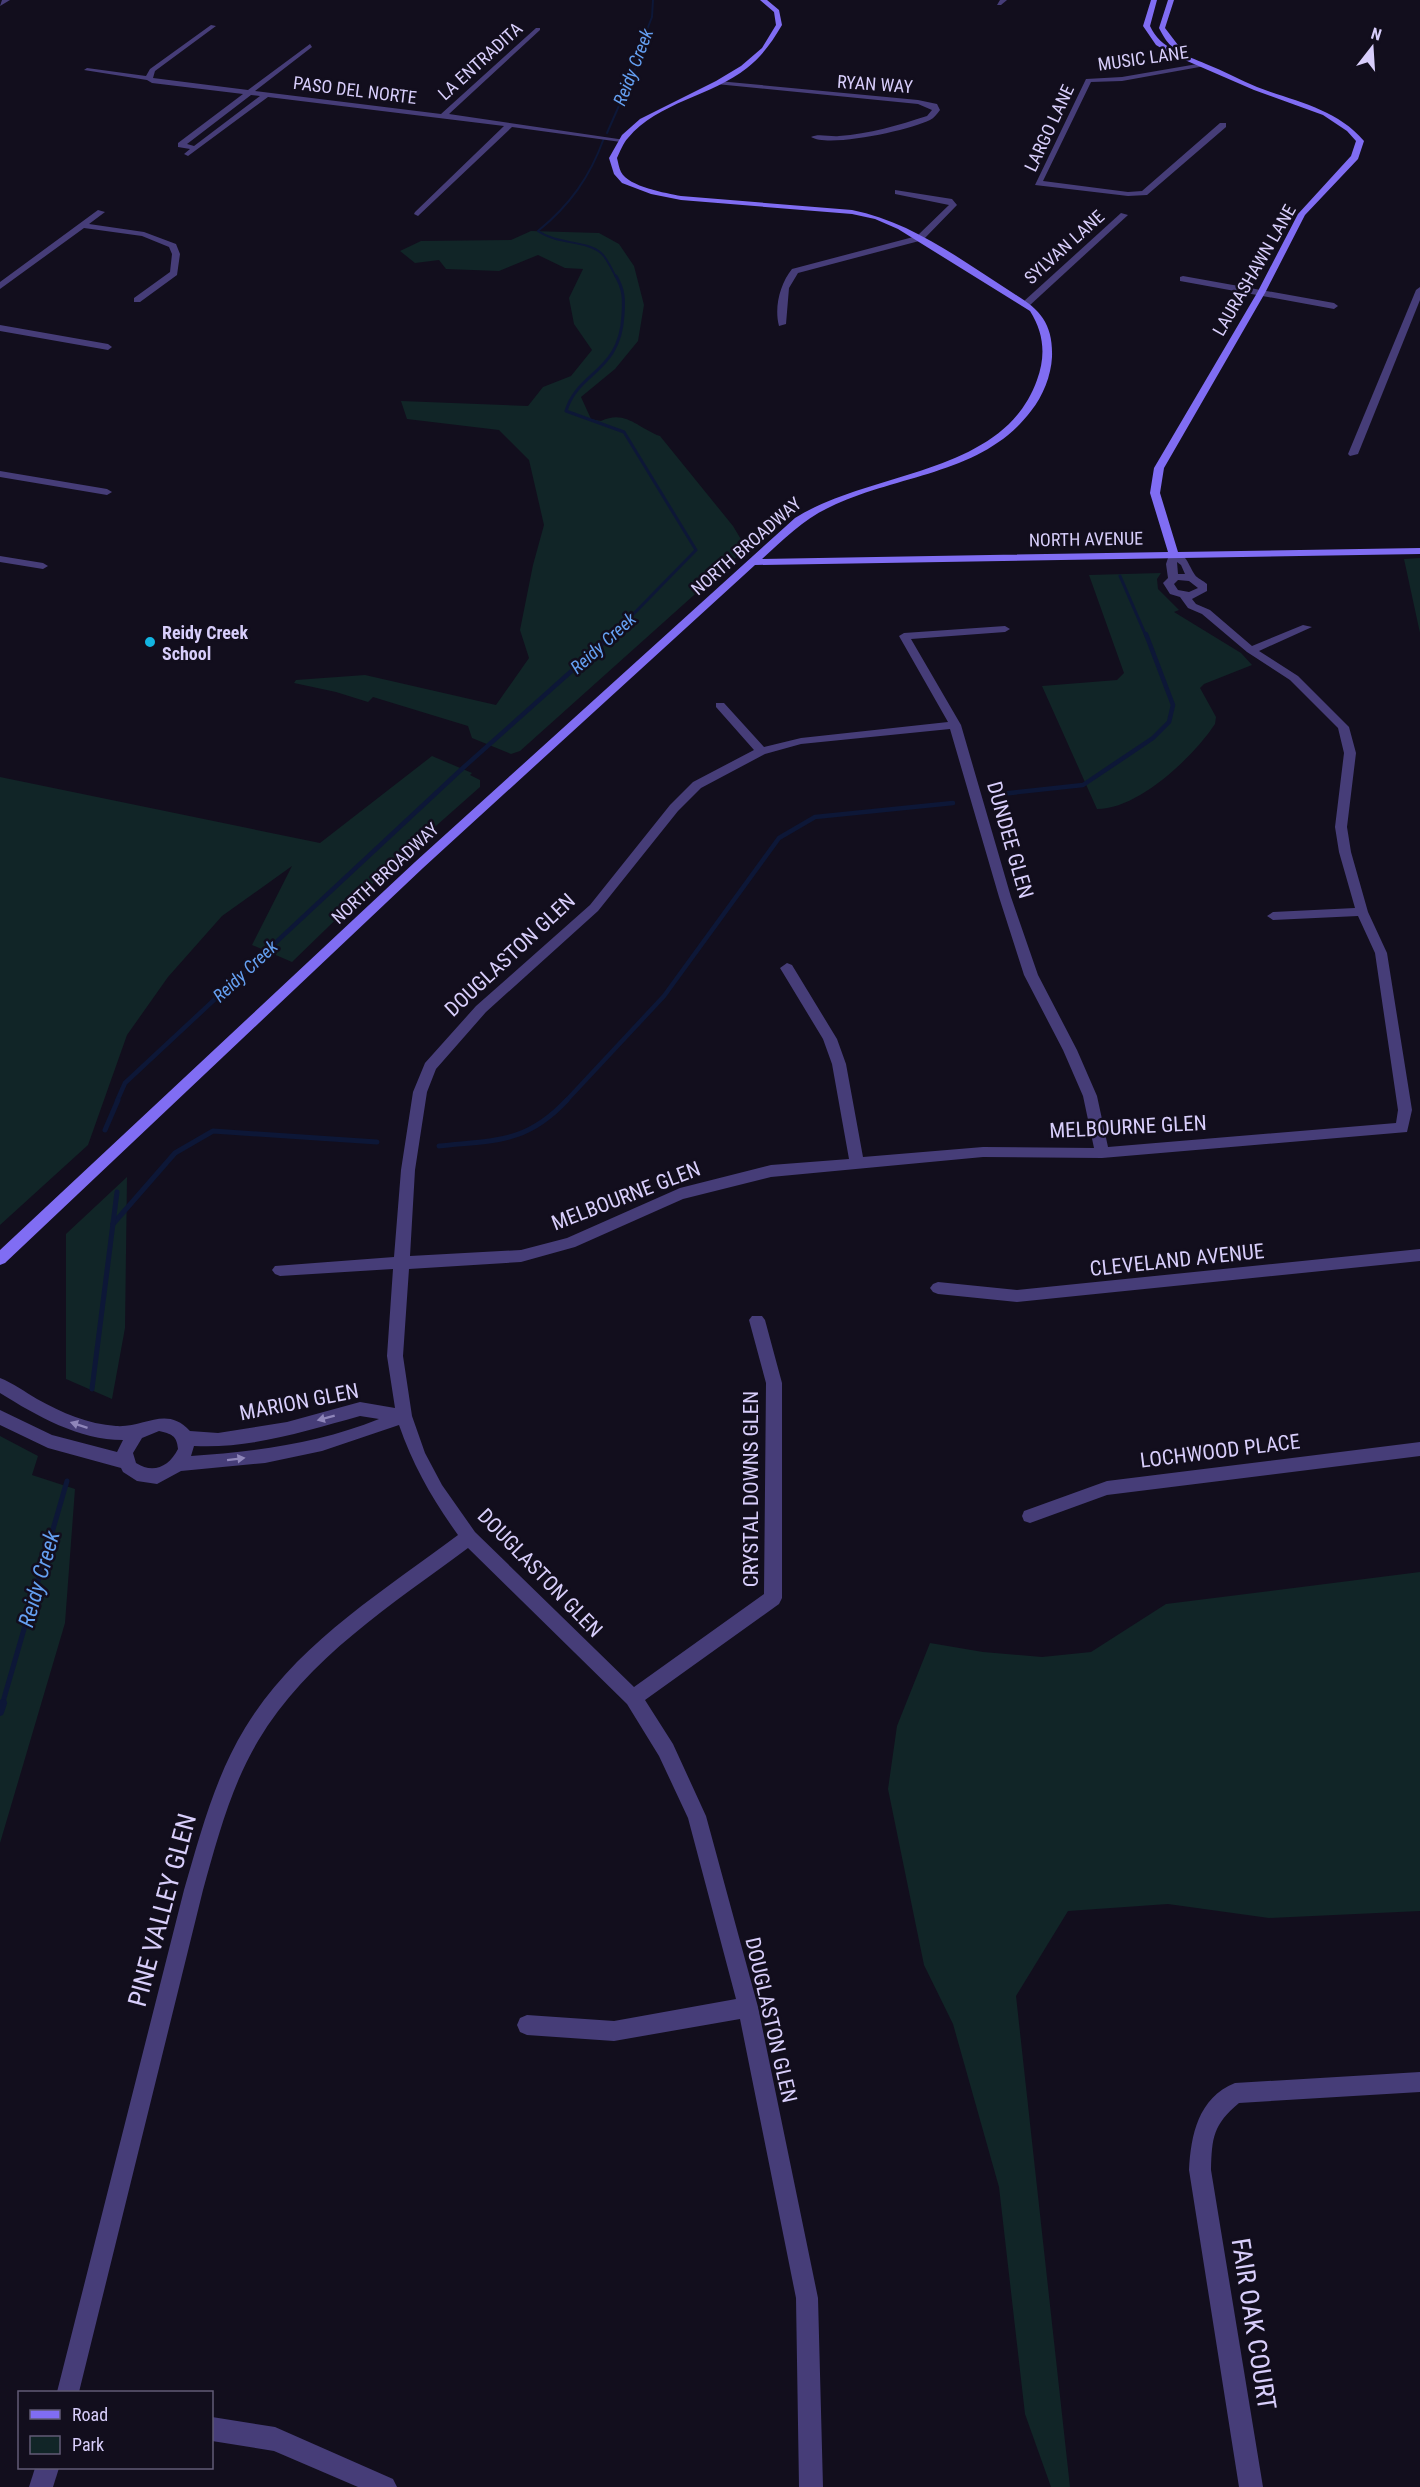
<svg xmlns="http://www.w3.org/2000/svg" width="1420" height="2487" font-family="'Roboto Condensed',sans-serif">
<style>
.green{fill:#112527}
.lines{fill:none;stroke-linecap:round;stroke-linejoin:round}
.stream-far4{stroke:#0d1737;stroke-width:2}
.stream-far3{stroke:#0d1737;stroke-width:3}
.stream-far2{stroke:#0d1737;stroke-width:4.5}
.stream-far1{stroke:#0d1737;stroke-width:5}
.stream{stroke:#0d1737;stroke-width:8}
.street{fill:#463d78;fill-rule:evenodd}
.secondary{fill:#806df3;fill-rule:evenodd}
.oneway{fill:#8f86ba}
.poi-dot{fill:#13b5e2;stroke:#120e1d;stroke-width:2}
.labels{text-anchor:middle;dominant-baseline:central;stroke-width:5;stroke-linejoin:round;paint-order:stroke}
.far-street-label{font-size:18px;fill:#d8cefb;stroke:#120e1d}
.far-water-label{font-size:18px;font-style:italic;fill:#65a0f2;stroke:#120e1d}
.far-poi-label{font-size:18px;font-weight:bold;fill:#d8cefb;stroke:#120e1d;text-anchor:start}
.street-label{font-size:21px;fill:#d8cefb;stroke:#120e1d}
.water-label{font-size:22px;font-style:italic;fill:#65a0f2;stroke:#120e1d}
.near-street-label{font-size:26px;fill:#d8cefb;stroke:#120e1d}
</style>
<rect width="100%" height="100%" fill="#120e1d"/>
<!-- green -->
<g class="green">
<path d="M531,231L599,233L619,244L634,266L644,305L638,341L615,369L581,397L591,419L601,421C625,409 638,428 660,436L733,526L742,541L738,547L742,552L520,751L511,754L472,738L468,726L373,697L368,702L336,692L294,683L296,680L365,675L496,705L529,658L520,630L533,565L544,525L529,460L499,430L407,419L401,401L528,406L543,387L571,376L592,350L574,324L569,298L583,269L565,268L538,255L499,271L446,269L439,260L415,263L400,251L421,241L511,240Z"/>
<polygon points="1420,558 1420,633 1404,559"/>
<path d="M1161,573L1157,579L1158,589L1179,610L1174,612L1241,653L1252,665L1204,684L1200,688L1216,717L1215,724C1193,757 1139,809 1097,809L1042,686L1117,680L1124,673L1089,575Z"/>
<polygon points="432,756 472,773 470,775 480,780 480,787 394,863 292,962 252,945 292,866 222,916 168,977 127,1035 88,1145 0,1225 0,777 320,843"/>
<polygon points="127,1177 125,1328 112,1399 66,1379 66,1234"/>
<polygon points="0,1436 38,1456 32,1475 75,1489 65,1623 0,1843"/>
<polygon points="1420,1572 1420,1911 1269,1918 1168,1904 1068,1911 1016,1996 1070,2487 1051,2487 1025,2414 999,2187 953,2024 924,1965 888,1789 897,1726 930,1643 983,1652 1042,1657 1091,1652 1166,1604"/>
</g>
<g class="lines">
<!-- stream-far4 -->
<g class="stream-far4">
<polyline points="607,133 636,67 637,55 652,17 653,0"/>
<path d="M604,138C590,177 570,205 538,231C558,245 586,240 601,253C607,258 612,270 616,277"/>
</g>
<!-- stream-far3 -->
<g class="stream-far3">
<polyline points="1120,576 1146,636"/>
<path d="M612,636L696,550L624,432L566,411C578,371 620,373 623,315C624,299 624,290 616,276"/>
</g>
<!-- stream-far2 -->
<g class="stream-far2">
<polyline points="1001,794 1083,785 1153,738 1169,722 1173,705 1146,634"/>
<polyline points="117,1101 125,1083 464,767 613,634"/>
<polyline points="566,1101 664,996 779,838 815,817 953,803"/>
</g>
<!-- stream-far1 -->
<g class="stream-far1">
<polyline points="105,1130 118,1100"/>
<path d="M439,1146C495,1140 526,1144 567,1100"/>
<polyline points="113,1224 175,1153 213,1131 377,1142"/>
<polyline points="92,1389 117,1192"/>
<polyline points="2,1705 67,1481"/>
</g>
<!-- stream -->
<polyline class="stream" points="0,1712 3,1703"/>
<!-- street -->
<g class="street">
<polygon points="2,0 10,0 0,6"/>
<polygon points="1000,0 1007,0 1001,5 997,5"/>
<path d="M211,25L216,26L155,71L153,78L248,90L310,44L312,47L255,91L441,114L536,28H540V30L449,114L625,140L621,142L512,127L418,216L414,214L415,212L504,126L268,97L188,156L184,154L190,149L178,147V143L243,94L152,83L147,80L84,70L87,68L146,76L150,69ZM251,95L260,96L194,146L187,144Z"/>
<polygon points="1203,63 1205,66 1122,81 1091,82 1043,181 1128,192 1142,191 1220,123 1226,123 1226,127 1147,195 1128,196 1035,185 1086,79 1122,77"/>
<path d="M718,81L918,100L937,104L940,110C937,114 934,118 930,120C910,130 829,148 811,137C818,133 830,137 839,136C869,134 899,125 927,116L932,110L918,104L716,84Z"/>
<path d="M895,190L952,199L957,205L923,240L798,273L789,288L786,324L779,326C774,307 780,284 792,269L917,236L949,205L895,194Z"/>
<polygon points="98,210 105,212 89,224 144,232 176,244 180,254 177,275 140,302 134,302 134,298 170,272 172,254 169,247 142,236 84,228 0,289 0,282"/>
<polygon points="1121,213 1128,215 1029,306 1023,306 1023,302"/>
<polygon points="1183,276 1334,303 1338,306 1334,309 1180,281 1180,277"/>
<polygon points="1420,287 1420,300 1358,454 1350,456 1348,454 1416,290"/>
<polygon points="0,325 108,344 112,347 108,350 0,331"/>
<polygon points="0,471 107,489 112,492 107,495 0,477"/>
<path d="M1170,552C1186,550 1188,565 1195,575C1197,578 1204,581 1207,584V591L1192,599L1196,604L1210,610L1252,646L1303,625L1312,627L1259,651L1298,676L1349,727L1356,753L1347,827L1351,852L1368,912L1387,953L1412,1110L1407,1132L1102,1158L983,1157L771,1177L683,1199L575,1247L521,1262L409,1269L403,1356L412,1416L425,1453L442,1485L475,1532L634,1687L764,1594L766,1383L749,1320L752,1316H762L765,1320L782,1383V1598L779,1604L645,1700L673,1744L706,1816L758,2007L818,2298L823,2487H799L796,2298L740,2019L614,2041L527,2035L520,2032L517,2025L520,2018L527,2015L614,2021L736,1999L688,1818L659,1756L627,1704L468,1548C393,1604 307,1658 258,1741C231,1786 217,1840 203,1890L79,2392H57L184,1890C200,1835 215,1777 245,1728C295,1645 382,1592 458,1535C433,1500 413,1466 399,1425L322,1451L265,1463L181,1471L157,1484L137,1481L123,1472L121,1468L48,1448L0,1425V1410L52,1435L117,1452L123,1440C79,1440 37,1416 0,1393V1378C13,1383 25,1392 37,1399C62,1413 88,1424 116,1426C145,1428 166,1405 190,1431L218,1433L287,1422L360,1402L395,1408L387,1356L393,1269L280,1276L275,1274L272,1270L275,1266L394,1257L401,1170L413,1092L425,1063L476,1006L590,905L670,805L693,782L754,750L716,707V703H724L764,747L801,738L948,722L899,636L904,633L1005,626L1010,629L1005,632L911,639L961,725L1011,897L1038,975L1077,1050L1097,1096L1108,1147L1396,1123L1398,1110L1375,953L1358,916L1273,920L1267,916L1273,912L1355,908L1339,852L1335,827L1344,753L1338,728L1290,680L1247,652L1202,614L1188,608L1180,597L1170,594L1163,583L1168,578L1166,564ZM1177,562L1181,565L1185,574H1178ZM1178,580L1189,581L1198,588L1189,592L1178,590L1174,584ZM950,729L999,897L1024,975L1063,1050L1083,1096L1094,1148L983,1147L863,1157L846,1064L837,1039L792,965L787,963L780,968L823,1039L832,1064L849,1159L771,1165L680,1188L567,1238L521,1250L410,1256L415,1170L427,1092L436,1069L486,1012L598,911L678,811L701,788L765,754L801,744ZM360,1416L379,1419C320,1443 254,1452 191,1456L194,1446C250,1449 306,1431 360,1416ZM159,1431C171,1434 177,1435 178,1449C169,1467 153,1474 136,1463L133,1453L142,1438Z"/>
<polygon points="0,556 43,563 48,566 43,569 0,562"/>
<polygon points="1420,1249 1420,1261 1017,1302 938,1294 933,1292 930,1288 933,1284 938,1282 1017,1290"/>
<polygon points="1420,1442 1420,1456 1107,1495 1030,1523 1024,1521 1022,1516 1024,1511 1107,1481"/>
<path d="M1420,2072V2092L1239,2103C1213,2125 1212,2137 1211,2170L1263,2487H1239L1189,2170C1191,2135 1198,2098 1235,2083Z"/>
<polygon points="212,2417 275,2427 393,2479 397,2487 358,2487 274,2451 212,2441"/>
<polygon points="35,2468 59,2468 53,2487 29,2487"/>
</g>
<!-- secondary -->
<g class="secondary">
<path d="M760,0H767L779,10L782,25C772,42 763,55 747,68C712,96 658,102 628,138C623,143 620,152 617,158C618,162 619,168 621,172C629,187 666,193 681,196L852,210C913,222 964,262 1016,295C1041,310 1053,325 1052,357C1051,376 1043,396 1031,411C983,475 897,474 830,507C804,519 784,539 762,559L1168,552L1150,493L1154,468L1257,293L1298,214L1351,156L1356,141L1347,131L1323,115L1254,90L1171,54L1156,45L1143,26L1151,0H1157L1150,26C1160,49 1186,55 1206,64C1224,71 1240,80 1257,87C1296,102 1336,108 1364,141L1358,159L1305,215L1265,293L1164,468L1160,493L1178,552L1420,548V554L755,565L423,868L5,1263L0,1265V1250L415,862L795,518C871,470 1003,476 1037,380C1046,356 1044,333 1030,311L898,229L875,219L852,214L681,200L651,194L622,183L614,174L609,158L622,135L640,119L716,81L741,66L762,48L776,25L774,12Z"/>
<path d="M1168,0H1174L1165,28L1181,49C1170,50 1164,37 1159,28Z"/>
</g>
</g>
<!-- one-way arrows -->
<defs><path id="oneway-solid" d="M-6-.8H1V-3.2L6.5 0L1 3.2V.8H-6Z" transform="scale(1.5)"/></defs>
<g class="oneway">
<use href="#oneway-solid" transform="translate(326 1418) rotate(165)"/>
<use href="#oneway-solid" transform="translate(79 1425) rotate(-162)"/>
<use href="#oneway-solid" transform="translate(236 1459) rotate(-7)"/>
</g>
<!-- markers -->
<circle class="poi-dot" cx="150" cy="642" r="6"/>
<g class="labels">
<!-- far-street labels -->
<g class="far-street-label">
<text transform="translate(1143 58) rotate(-8)">MUSIC LANE</text>
<text transform="translate(480 61) rotate(-42)">LA ENTRADITA</text>
<text transform="translate(875 84) rotate(4)">RYAN WAY</text>
<text transform="translate(355 90) rotate(7)">PASO DEL NORTE</text>
<text transform="translate(1049 128) rotate(-65)">LARGO LANE</text>
<text transform="translate(1064 247) rotate(-42)">SYLVAN LANE</text>
<text transform="translate(1254 270) rotate(-60)">LAURASHAWN LANE</text>
<text transform="translate(1086 539) rotate(-1)">NORTH AVENUE</text>
<text transform="translate(746 546) rotate(-41)">NORTH BROADWAY</text>
<text transform="translate(385 873) rotate(-43)">NORTH BROADWAY</text>
</g>
<!-- far-water labels -->
<g class="far-water-label">
<text transform="translate(633 67) rotate(-69)">Reidy Creek</text>
<text transform="translate(603 643) rotate(-42)">Reidy Creek</text>
<text transform="translate(245 971) rotate(-43)">Reidy Creek</text>
</g>
<!-- far-poi labels -->
<g class="far-poi-label">
<text x="162" y="632">Reidy Creek<tspan x="162" dy="21">School</tspan></text>
</g>
<!-- street labels -->
<g class="street-label">
<text transform="translate(1010 840) rotate(74)">DUNDEE GLEN</text>
<text transform="translate(510 955) rotate(-43)">DOUGLASTON GLEN</text>
<text transform="translate(1128 1127) rotate(-3)">MELBOURNE GLEN</text>
<text transform="translate(626 1196) rotate(-21)">MELBOURNE GLEN</text>
<text transform="translate(1177 1260) rotate(-6)">CLEVELAND AVENUE</text>
<text transform="translate(299 1402) rotate(-11)">MARION GLEN</text>
<text transform="translate(1220 1451) rotate(-7)">LOCHWOOD PLACE</text>
<text transform="translate(751 1489) rotate(-90)">CRYSTAL DOWNS GLEN</text>
<text transform="translate(540 1573) rotate(46)">DOUGLASTON GLEN</text>
<text transform="translate(771 2020) rotate(77)">DOUGLASTON GLEN</text>
</g>
<!-- water labels -->
<g class="water-label">
<text transform="translate(39 1579) rotate(-74)">Reidy Creek</text>
</g>
<!-- near-street labels -->
<g class="near-street-label">
<text transform="translate(162 1910) rotate(-75)">PINE VALLEY GLEN</text>
<text transform="translate(1254 2324) rotate(81)">FAIR OAK COURT</text>
</g>
</g>
<!-- legend -->
<rect x="18" y="2391" width="195" height="78" fill="#120e1d" stroke="#615b76" stroke-width="1.5"/>
<rect x="30" y="2410" width="30" height="9" fill="#806df3" stroke="#615b76" stroke-width="1.5"/>
<text x="72" y="2421" font-size="18" fill="#d8cefb">Road</text>
<rect x="30" y="2436" width="30" height="18" fill="#112527" stroke="#615b76" stroke-width="1.5"/>
<text x="72" y="2451" font-size="18" fill="#d8cefb">Park</text>
<!-- north arrow -->
<g transform="translate(1372 48) rotate(17)" stroke="#120e1d" stroke-width="4.5" paint-order="stroke">
<path d="M0-4.5L10 22L0 15L-10 22Z" fill="#d8cefb"/>
<text y="-9" font-size="16" font-weight="bold" text-anchor="middle" fill="#d8cefb">N</text>
</g>
</svg>
